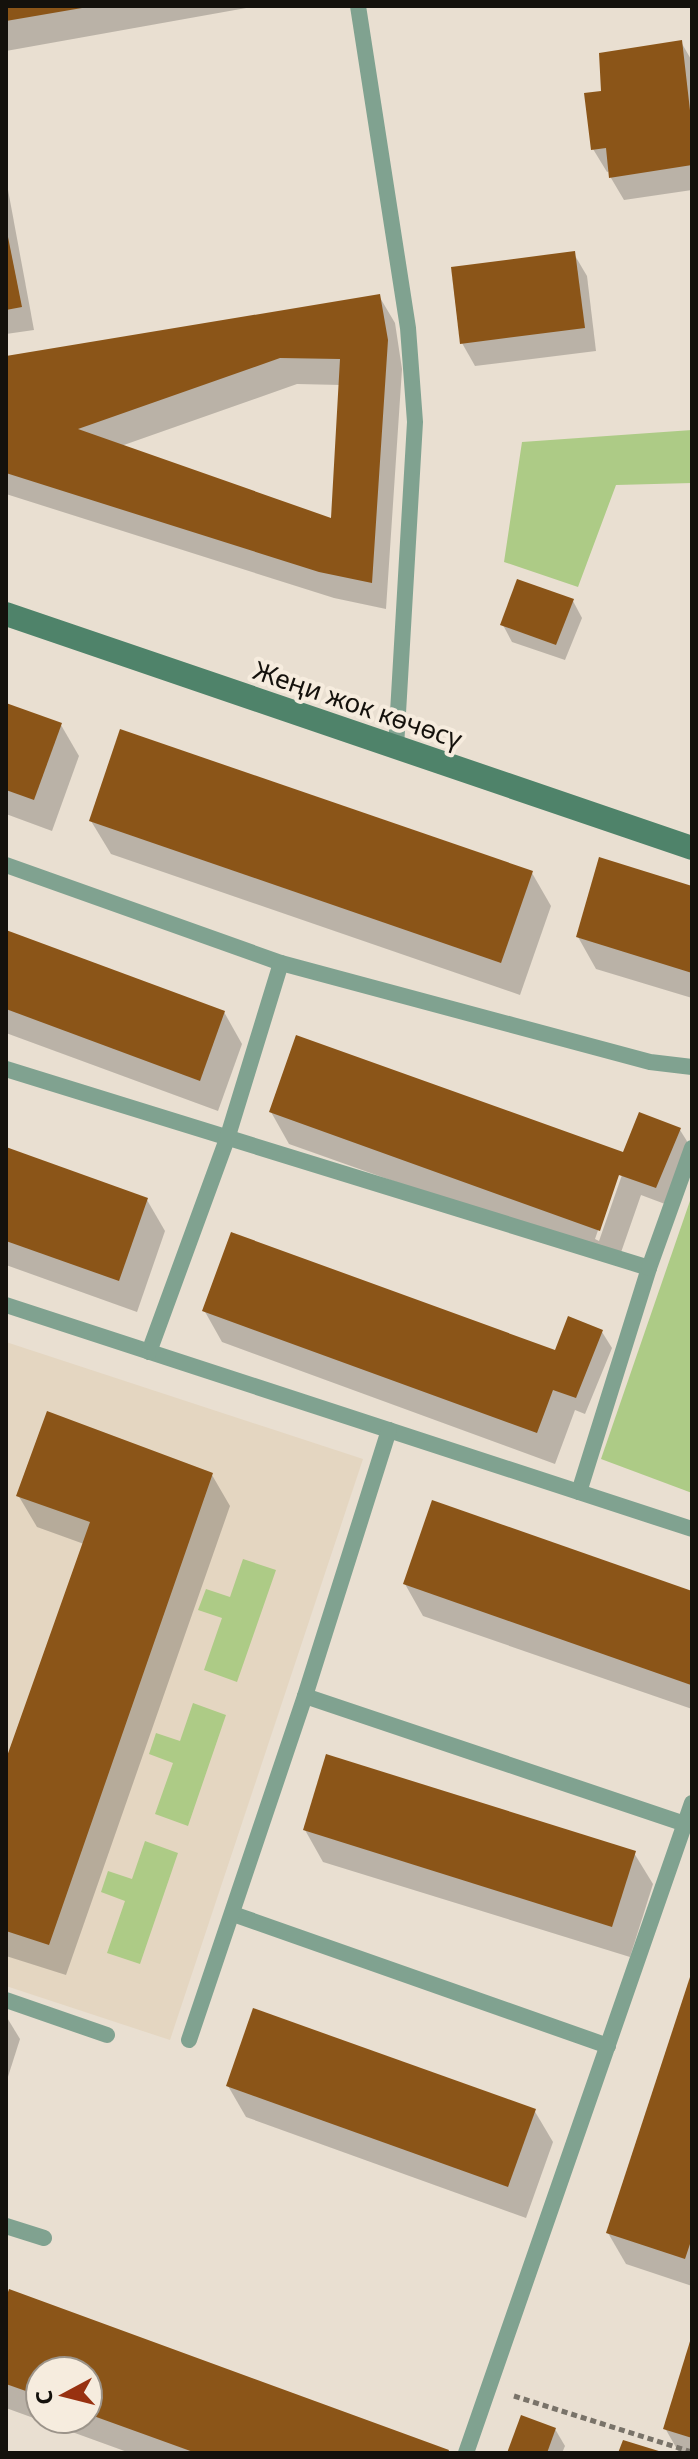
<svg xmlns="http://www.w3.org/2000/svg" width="698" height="2459" font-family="'Noto Sans',sans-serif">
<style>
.built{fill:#e4d6c1}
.green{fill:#adcb86}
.shadow{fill:#0003;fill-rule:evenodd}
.building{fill:#8b5518;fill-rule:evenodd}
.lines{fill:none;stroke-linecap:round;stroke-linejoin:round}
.path{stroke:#797369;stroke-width:5;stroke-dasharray:6 4;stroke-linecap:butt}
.service{stroke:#80a290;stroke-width:16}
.secondary{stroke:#4f836a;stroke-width:24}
.labels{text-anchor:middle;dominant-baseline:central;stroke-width:8;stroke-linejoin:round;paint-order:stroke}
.street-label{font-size:26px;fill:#14110c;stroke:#f6ecde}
</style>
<rect width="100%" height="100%" fill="#e9dfd1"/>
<!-- built -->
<polygon class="built" points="6,1342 363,1459 170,2040 6,1986"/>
<!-- green -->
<g class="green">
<polygon points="692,430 692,483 616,485 578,587 504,562 522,442"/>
<polygon points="692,1195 692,1493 601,1459"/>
<polygon points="243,1559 276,1570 237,1682 204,1670 222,1618 198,1610 206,1589 230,1597"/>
<polygon points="193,1703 226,1715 188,1826 155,1814 173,1763 149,1754 156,1733 180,1741"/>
<polygon points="145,1841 178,1853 140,1964 107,1953 125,1901 101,1892 108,1871 132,1879"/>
</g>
<!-- shadow -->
<g class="shadow">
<polygon points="6,6 258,6 6,51"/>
<polygon points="681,42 692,61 692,190 624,200 611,178 610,171 607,172 593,149 603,93"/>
<polygon points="6,179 34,330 6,334"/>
<polygon points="574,254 587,276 596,351 475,366 462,343"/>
<path d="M379,296L395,323L402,369L386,609L334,598L6,494V361ZM297,384L341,385L333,521L121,446Z"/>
<polygon points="573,601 582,618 565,660 512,642 503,625"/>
<polygon points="6,705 61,725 79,756 52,831 6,814"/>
<polygon points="91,821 532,873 551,906 520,995 111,854"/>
<polygon points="692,888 692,998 596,969 578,937"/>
<polygon points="6,933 224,1012 242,1044 218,1111 6,1033"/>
<path d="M271,1112L624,1155L680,1130L690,1146L665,1204L641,1195L618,1261L289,1144ZM617,1175H622L599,1241L595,1239Z"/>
<polygon points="6,1149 147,1200 165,1231 137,1312 6,1265"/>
<polygon points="204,1310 556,1353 602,1332 612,1348 585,1414 575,1410 555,1464 222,1342"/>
<polygon points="212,1475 230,1506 66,1975 6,1956 6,1765 84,1544 37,1527 18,1495"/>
<polygon points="433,1502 692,1593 692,1709 423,1616 405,1584"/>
<polygon points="305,1830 634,1853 653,1884 630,1957 323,1862"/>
<polygon points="692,1978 692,2286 626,2264 608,2233"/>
<polygon points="6,2016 20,2039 6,2083"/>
<polygon points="228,2086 534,2110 553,2142 526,2218 246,2117"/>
<path d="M6,2291L9,2296L448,2453H130L6,2408ZM40,2371H88V2419H40Z"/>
<polygon points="692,2342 692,2453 684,2453 678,2451 665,2428"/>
<polygon points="555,2429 565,2446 562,2453 509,2453"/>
</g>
<!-- building -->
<g class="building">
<polygon points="6,6 82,6 82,8 6,21"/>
<polygon points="682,40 692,128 692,165 609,178 606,148 591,150 584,93 601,91 599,53"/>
<polygon points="6,227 22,307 6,310"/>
<polygon points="575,251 585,328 460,344 451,267"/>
<path d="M380,294L388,340L372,583L319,572L6,473V356ZM280,358L340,359L331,518L78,429Z"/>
<polygon points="517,579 574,599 556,645 500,625"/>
<polygon points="6,703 62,723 34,800 6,790"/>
<polygon points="120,729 533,871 501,963 89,821"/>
<polygon points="599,857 692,886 692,973 576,937"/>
<polygon points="6,930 225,1011 200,1081 6,1009"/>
<polygon points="296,1035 623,1152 639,1112 681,1128 656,1188 619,1175 600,1231 269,1112"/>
<polygon points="6,1147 148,1198 119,1281 6,1241"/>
<polygon points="231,1232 555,1350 568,1316 603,1330 576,1398 553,1390 537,1433 202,1311"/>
<polygon points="47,1411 213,1473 49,1945 6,1931 6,1759 90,1522 16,1496"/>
<polygon points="432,1500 692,1591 691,1685 403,1584"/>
<polygon points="326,1754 636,1851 612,1927 303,1830"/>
<polygon points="691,1974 692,2238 685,2259 606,2233"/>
<polygon points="253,2008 536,2109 508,2187 226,2086"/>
<polygon points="9,2289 449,2450 448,2453 196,2453 88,2414 88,2371 40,2371 40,2396 6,2384 6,2298"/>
<polygon points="691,2338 692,2338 692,2438 663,2429"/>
<polygon points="521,2415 556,2428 547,2453 507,2453"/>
<polygon points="623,2440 662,2452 662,2453 618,2453"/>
</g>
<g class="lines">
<!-- path -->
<polyline class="path" points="514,2396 692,2452"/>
<!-- service -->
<g class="service">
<polyline points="358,6 408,328 415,422 396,747"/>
<polyline points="6,865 281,963"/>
<polyline points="6,1069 649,1268 579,1492"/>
<polyline points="649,1268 692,1148"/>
<polyline points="6,1305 692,1529"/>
<polyline points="149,1352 227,1139 281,963 650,1062 692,1067"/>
<polyline points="305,1696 685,1824"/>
<polyline points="233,1914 608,2046"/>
<polyline points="6,2000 107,2035"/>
<polyline points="189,2040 305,1696 389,1430"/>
<polyline points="6,2226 44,2238"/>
<polyline points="466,2453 692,1803"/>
</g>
<!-- secondary -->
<polyline class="secondary" points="6,614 692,848"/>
</g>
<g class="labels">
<!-- street labels -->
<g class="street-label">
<text transform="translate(358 704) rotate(19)">Жеңи жок көчөсү</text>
</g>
</g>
<!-- border -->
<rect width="698" height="2459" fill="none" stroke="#14110c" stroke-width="16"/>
<!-- north arrow -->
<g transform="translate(64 2395) rotate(263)"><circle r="38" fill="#f6ecde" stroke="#9c948a" stroke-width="2"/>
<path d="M0-6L14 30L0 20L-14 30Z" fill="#983110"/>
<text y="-12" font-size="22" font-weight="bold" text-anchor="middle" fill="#14110c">С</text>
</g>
</svg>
